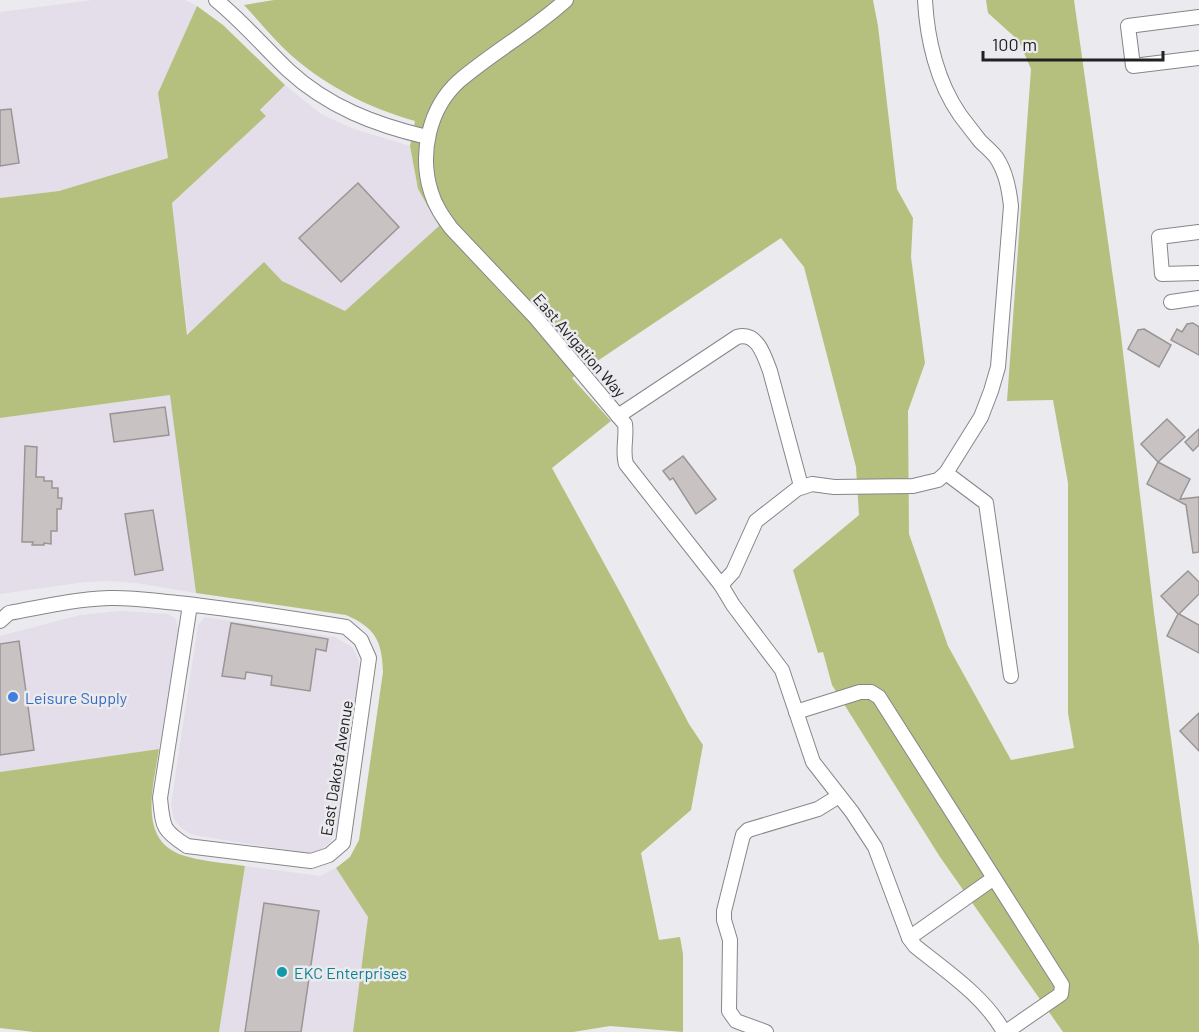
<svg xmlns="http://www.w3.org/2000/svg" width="1199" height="1032" font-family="Barlow,sans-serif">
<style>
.built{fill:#e3dee9}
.green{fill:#b5c07f}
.building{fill:#c8c3c2;stroke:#999594;stroke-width:1.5}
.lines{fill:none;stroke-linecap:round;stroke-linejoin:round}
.minor-casing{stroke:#878589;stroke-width:16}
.minor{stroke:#fff;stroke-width:14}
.shop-dot{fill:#3f7fe0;stroke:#ebeaee;stroke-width:2}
.culture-dot{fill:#0f9aa8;stroke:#ebeaee;stroke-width:2}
.labels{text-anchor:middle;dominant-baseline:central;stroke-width:5;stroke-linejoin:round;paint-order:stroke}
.street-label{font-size:16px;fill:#212122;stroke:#ebeaee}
.shop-label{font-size:16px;fill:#366cbe;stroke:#ebeaee;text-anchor:start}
.culture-label{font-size:16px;fill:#0d838f;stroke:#ebeaee;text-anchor:start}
</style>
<rect width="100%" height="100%" fill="#ebeaee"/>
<!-- built -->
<g class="built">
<polygon points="93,0 185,0 197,6 158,93 168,158 59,191 0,198 0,12"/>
<polygon points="285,85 321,114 354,129 410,146 418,189 439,226 345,311 282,281 188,336 172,203 266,116 260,111"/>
<polygon points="171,395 196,593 136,583 110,581 85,582 0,594 0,418"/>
<polygon points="120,611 168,614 176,619 178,629 159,749 0,772 0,636 80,615"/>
<polygon points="205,617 335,637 352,647 358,658 360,670 338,822 335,835 328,844 317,852 305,853 193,835 181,828 174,819 171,805 198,625"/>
<polygon points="245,866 320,876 336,868 368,916 353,1032 219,1032"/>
</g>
<!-- green -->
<g class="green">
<path d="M274,0H873L878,26L897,189L913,218L911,257L925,363L908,411L909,534L948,646L1011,760L1074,748L1068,713V483L1053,400L1007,401L1031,69L1019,41L988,13L986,0H1074L1120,327L1154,613L1199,945V1032H1063L940,857L832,685L823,652L818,653L793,570L859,515L856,467L804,267L781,238L572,378L611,421L552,468L622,596L689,724L703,745L691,810L641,853L659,940L680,937L683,954V1032L610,1026L573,1032H353L368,917L336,868L350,857L359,840L383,672C382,640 375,628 346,615L196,593L170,395L0,418V198L59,191L168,158L158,93L197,6L223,25L285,85L260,110L266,116L172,203L187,335L264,262L282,281L345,311L439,226L418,189L410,146L415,121C369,108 328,87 292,56C275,41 260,22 244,5Z"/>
<path d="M159,749C153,789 136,845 189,857C207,862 226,863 245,866L219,1032H34L0,1028V772Z"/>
</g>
<!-- building -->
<g class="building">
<polygon points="11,109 19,163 0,166 0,110"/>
<polygon points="358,183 399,227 341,282 299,238"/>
<polygon points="1193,323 1199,327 1199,355 1171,340 1177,329 1182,332 1187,324"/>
<polygon points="1144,329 1171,345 1159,367 1128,349 1138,330"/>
<polygon points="165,407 169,435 114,442 110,414"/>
<polygon points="1167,419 1185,437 1158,462 1141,444"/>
<polygon points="1199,429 1199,445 1193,451 1185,442"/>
<polygon points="25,446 37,447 36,477 44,477 44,481 52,481 52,488 58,488 58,498 62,498 61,509 57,509 57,531 51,531 51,544 44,543 44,545 32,545 33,542 22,542"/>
<polygon points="683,456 716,499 696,514 673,478 670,480 663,471"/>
<polygon points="1158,462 1190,479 1180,499 1199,497 1199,552 1193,553 1186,505 1147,484"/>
<polygon points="153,510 163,570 135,575 125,514"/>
<polygon points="1188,571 1199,582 1199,594 1179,614 1199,625 1199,653 1167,636 1178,614 1161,596"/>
<polygon points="231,623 328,639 326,651 316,649 310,691 271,685 272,676 246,672 245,679 222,676"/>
<polygon points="19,641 34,750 0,755 0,644"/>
<polygon points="1199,713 1199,751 1180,731"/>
<polygon points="264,903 319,911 301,1032 245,1032"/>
</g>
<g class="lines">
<!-- minor casing -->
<g class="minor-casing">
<g id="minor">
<path d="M216,0C242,21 264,47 288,70C328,107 376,125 427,137"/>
<path d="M566,0C533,30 493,52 459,81C429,108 419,154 431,192C435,206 443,217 451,228L536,318L625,424C627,437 622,451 626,464L721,585L733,605L782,670L813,762L852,812L875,847L909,938L915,946C947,972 984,996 1004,1032"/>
<polyline points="1199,17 1128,26 1133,66 1199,58"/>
<polyline points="1199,232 1159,237 1162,274 1199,273"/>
<polyline points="1171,302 1199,298"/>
<path d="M618,416L737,337C757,331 764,355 770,371L801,486"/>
<polyline points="946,473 986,503 1011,676"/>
<path d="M721,585L733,572L756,521L797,489L812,484L834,487L913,486L938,480L946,473L981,417L991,391L998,367L1011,206C1009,189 1006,172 996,157C991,151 985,146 980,141C973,132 966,123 960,115C937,82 927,39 925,0"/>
<path d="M0,621L9,613C42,607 75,599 109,598C131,597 155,601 177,603C234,609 290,618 346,627L361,640L369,658L343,843L329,855L311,861L187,846C162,830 163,827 160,798L190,605"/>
<polyline points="796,712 860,692 871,692 879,697 1062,985 1061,994 1006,1032"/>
<polyline points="909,938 994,878"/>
<polyline points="766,1032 736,1021 729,1011 730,940 724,920 724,911 743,835 748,830 818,809 839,796"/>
</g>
</g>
<!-- minor -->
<use href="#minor" class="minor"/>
</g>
<!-- markers -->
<circle class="shop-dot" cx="13" cy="697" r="6"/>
<circle class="culture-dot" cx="282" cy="972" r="6"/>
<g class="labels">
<!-- street labels -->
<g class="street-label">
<text transform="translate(580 345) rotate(49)">East Avigation Way</text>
<text transform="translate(336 768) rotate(-81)">East Dakota Avenue</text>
</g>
<!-- shop labels -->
<g class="shop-label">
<text x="25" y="697">Leisure Supply</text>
</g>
<!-- culture labels -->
<g class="culture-label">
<text x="294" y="972">EKC Enterprises</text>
</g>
</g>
<!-- scale -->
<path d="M983 51v9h180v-9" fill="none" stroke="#212122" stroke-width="3"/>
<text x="992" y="51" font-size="18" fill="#212122" stroke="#ebeaee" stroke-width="4.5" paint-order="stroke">100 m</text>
</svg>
